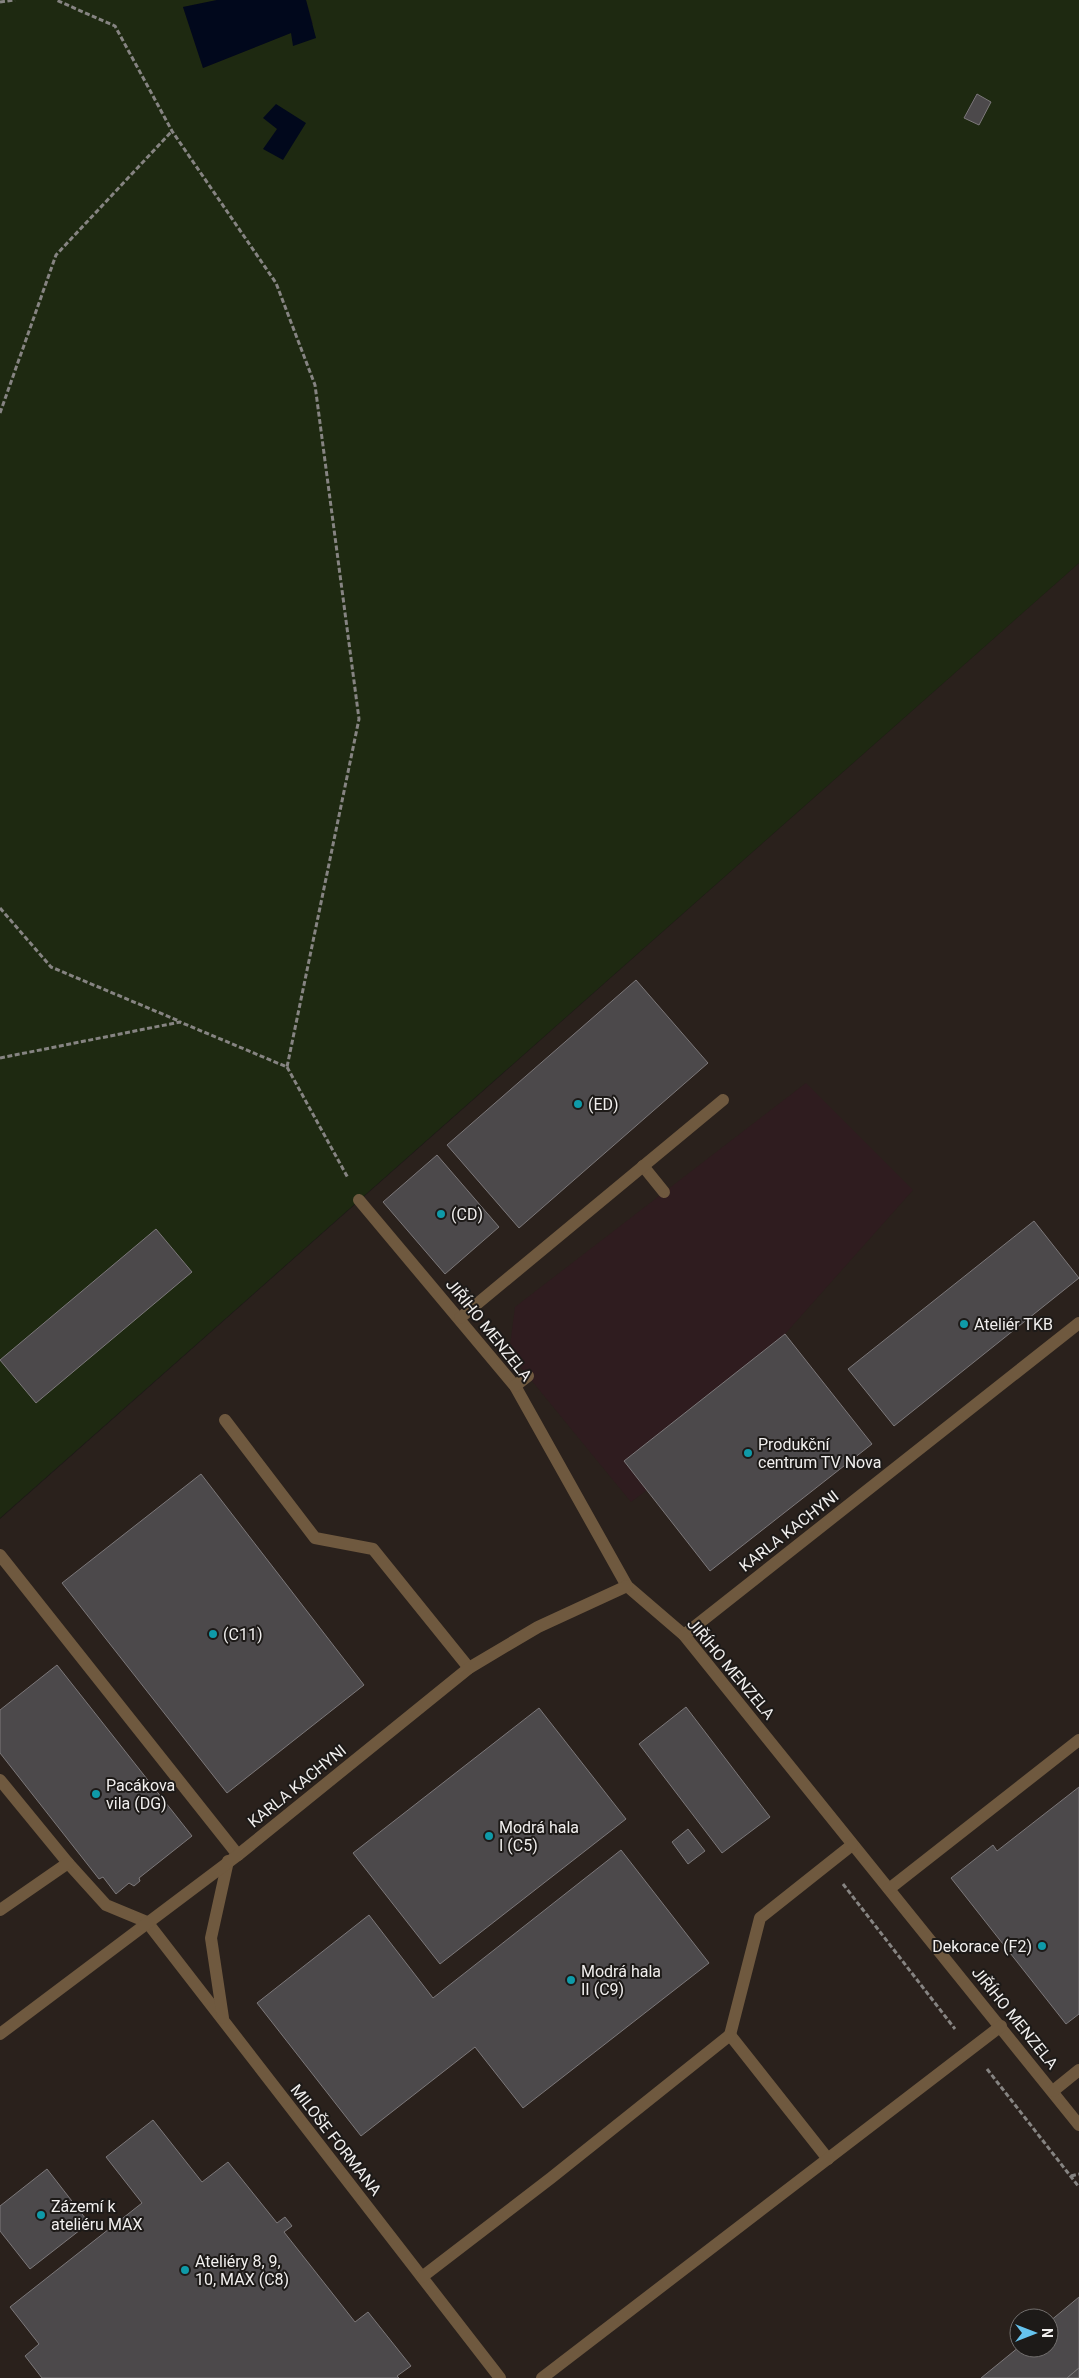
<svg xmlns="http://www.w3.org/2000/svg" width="1079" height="2378" font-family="Roboto,sans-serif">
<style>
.built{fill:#2a211c;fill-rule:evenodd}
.industrial{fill:#2f1c1f}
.green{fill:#1e2911;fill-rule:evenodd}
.water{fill:#01081c}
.building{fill:#4c494b;stroke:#7c787a}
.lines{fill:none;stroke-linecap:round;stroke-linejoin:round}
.path{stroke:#868482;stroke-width:3;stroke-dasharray:5 2.5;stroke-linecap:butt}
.minor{stroke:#6f593f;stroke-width:12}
.culture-dot{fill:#0f9aa8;stroke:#1d1a18;stroke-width:2}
.labels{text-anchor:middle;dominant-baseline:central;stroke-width:4;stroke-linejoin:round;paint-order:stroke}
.poi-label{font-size:16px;fill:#f1efee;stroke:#1d1a18;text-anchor:start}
.street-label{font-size:16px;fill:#f1efee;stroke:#1d1a18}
</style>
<rect width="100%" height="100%" fill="#1d1a18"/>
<!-- built -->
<path class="built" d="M1079,563V2378H0V1519ZM1019,2318H1049V2348H1019Z"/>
<!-- industrial -->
<polygon class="industrial" points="806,1083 913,1190 785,1334 872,1444 710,1571 647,1490 631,1502 509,1353 515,1307"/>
<!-- green -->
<path class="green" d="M0,0H217L183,7L203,68L313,24L306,0H1079V563L0,1518ZM976,94L991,102L964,118ZM156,1229L192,1272L1,1360Z"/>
<!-- water -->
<g class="water">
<polygon points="217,0 306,0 316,38 293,46 291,33 203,68 183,7"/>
<polygon points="276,104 306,123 283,160 263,149 277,129 263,118"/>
</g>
<!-- building -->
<g class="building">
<polygon points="977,94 991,102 979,125 964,118"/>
<polygon points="636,980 708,1063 519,1228 447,1145"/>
<polygon points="437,1155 499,1227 445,1274 383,1202"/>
<polygon points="1034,1221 1079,1278 894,1426 848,1369"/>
<polygon points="156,1229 192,1272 36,1403 0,1360"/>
<polygon points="785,1334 872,1444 710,1571 624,1461"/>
<polygon points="201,1474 364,1685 227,1793 62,1583"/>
<polygon points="57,1665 192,1836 139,1878 140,1881 134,1886 129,1883 116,1894 103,1877 99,1879 0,1753 0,1710"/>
<polygon points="686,1707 770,1817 722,1853 639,1744"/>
<polygon points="539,1708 626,1819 440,1964 353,1853"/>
<polygon points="1079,1787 1079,2014 1066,2024 951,1878 993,1845 997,1851"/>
<polygon points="688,1829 705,1851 688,1864 672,1842"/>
<polygon points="621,1850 709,1963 523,2108 475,2047 361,2136 257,2003 369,1915 433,1998"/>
<polygon points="153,2120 202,2182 228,2162 277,2223 285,2217 292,2226 284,2232 355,2322 368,2312 411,2366 397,2376 399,2378 42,2378 25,2356 39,2344 10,2307 142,2203 106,2157"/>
<polygon points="47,2169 89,2223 30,2269 0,2231 0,2206"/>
<polygon points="1079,2297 1079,2368 1067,2378 981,2378 1019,2347 1049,2348 1049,2322"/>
<polygon points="1079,2368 1079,2378 1067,2378"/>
</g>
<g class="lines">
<!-- path -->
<g class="path">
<polyline points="0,2 15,0"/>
<polyline points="0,413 56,255 172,131"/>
<polyline points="0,908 51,967 179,1021"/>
<polyline points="0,1058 180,1022 287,1067 359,719 315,385 276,283 172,131 115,26 56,0"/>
<polyline points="287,1067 348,1178"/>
<polyline points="843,1884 955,2029"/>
<polyline points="987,2069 1079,2187"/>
<polyline points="1071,2176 1079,2174"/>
</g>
<!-- minor -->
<g class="minor">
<polyline points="643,1166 664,1192"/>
<polyline points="359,1200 515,1386 627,1586 684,1635 1079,2125"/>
<polyline points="460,1318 723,1100"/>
<polyline points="515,1386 528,1376"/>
<polyline points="225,1420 315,1538 373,1549 469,1668"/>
<polyline points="0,1555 238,1855"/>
<polyline points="684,1635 1079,1323"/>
<polyline points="0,1780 68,1863 106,1905 147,1922 500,2378"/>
<polyline points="889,1889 1079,1740"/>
<polyline points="0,1910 68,1863"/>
<polyline points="223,2018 211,1938 228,1861"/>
<polyline points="0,2034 238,1855 469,1668 538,1627 627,1586"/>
<polyline points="730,2035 760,1918 852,1845"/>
<polyline points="1053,2091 1079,2070"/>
<polyline points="422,2277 551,2178 730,2035 828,2159"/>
<polyline points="542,2378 1001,2026"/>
</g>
</g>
<!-- markers -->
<g class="culture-dot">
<circle cx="578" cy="1104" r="5"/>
<circle cx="441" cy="1214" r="5"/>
<circle cx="964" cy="1324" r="5"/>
<circle cx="748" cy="1453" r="5"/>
<circle cx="213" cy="1634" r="5"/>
<circle cx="96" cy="1794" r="5"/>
<circle cx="489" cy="1836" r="5"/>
<circle cx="1042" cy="1946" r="5"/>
<circle cx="571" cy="1980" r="5"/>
<circle cx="41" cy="2215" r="5"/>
<circle cx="185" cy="2270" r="5"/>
</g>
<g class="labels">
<!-- poi labels -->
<g class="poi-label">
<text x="588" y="1104">(ED)</text>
<text x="451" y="1214">(CD)</text>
<text x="974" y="1324">Ateliér TKB</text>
<text x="758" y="1444">Produkční<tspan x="758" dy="18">centrum TV Nova</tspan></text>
<text x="223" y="1634">(C11)</text>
<text x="106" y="1785">Pacákova<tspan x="106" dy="18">vila (DG)</tspan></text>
<text x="499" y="1827">Modrá hala<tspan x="499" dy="18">I (C5)</tspan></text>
<text x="1032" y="1946" text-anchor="end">Dekorace (F2)</text>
<text x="581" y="1971">Modrá hala<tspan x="581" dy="18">II (C9)</tspan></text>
<text x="51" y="2206">Zázemí k<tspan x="51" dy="18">ateliéru MAX</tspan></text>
<text x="195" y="2261">Ateliéry 8, 9,<tspan x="195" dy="18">10, MAX (C8)</tspan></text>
</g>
<!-- street labels -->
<g class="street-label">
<text transform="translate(489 1330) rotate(51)">JIŘÍHO MENZELA</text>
<text transform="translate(789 1531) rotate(-38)">KARLA KACHYNI</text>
<text transform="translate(731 1669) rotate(50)">JIŘÍHO MENZELA</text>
<text transform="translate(297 1786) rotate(-39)">KARLA KACHYNI</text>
<text transform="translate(1015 2018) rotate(51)">JIŘÍHO MENZELA</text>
<text transform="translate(336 2140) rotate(52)">MILOŠE FORMANA</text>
</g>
</g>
<!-- north arrow -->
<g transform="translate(1034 2333) rotate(90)"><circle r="24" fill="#1d1a18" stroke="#726f6e"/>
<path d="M0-4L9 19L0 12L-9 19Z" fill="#66c4ef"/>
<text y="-8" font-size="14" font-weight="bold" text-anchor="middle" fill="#f1efee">N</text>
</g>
</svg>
